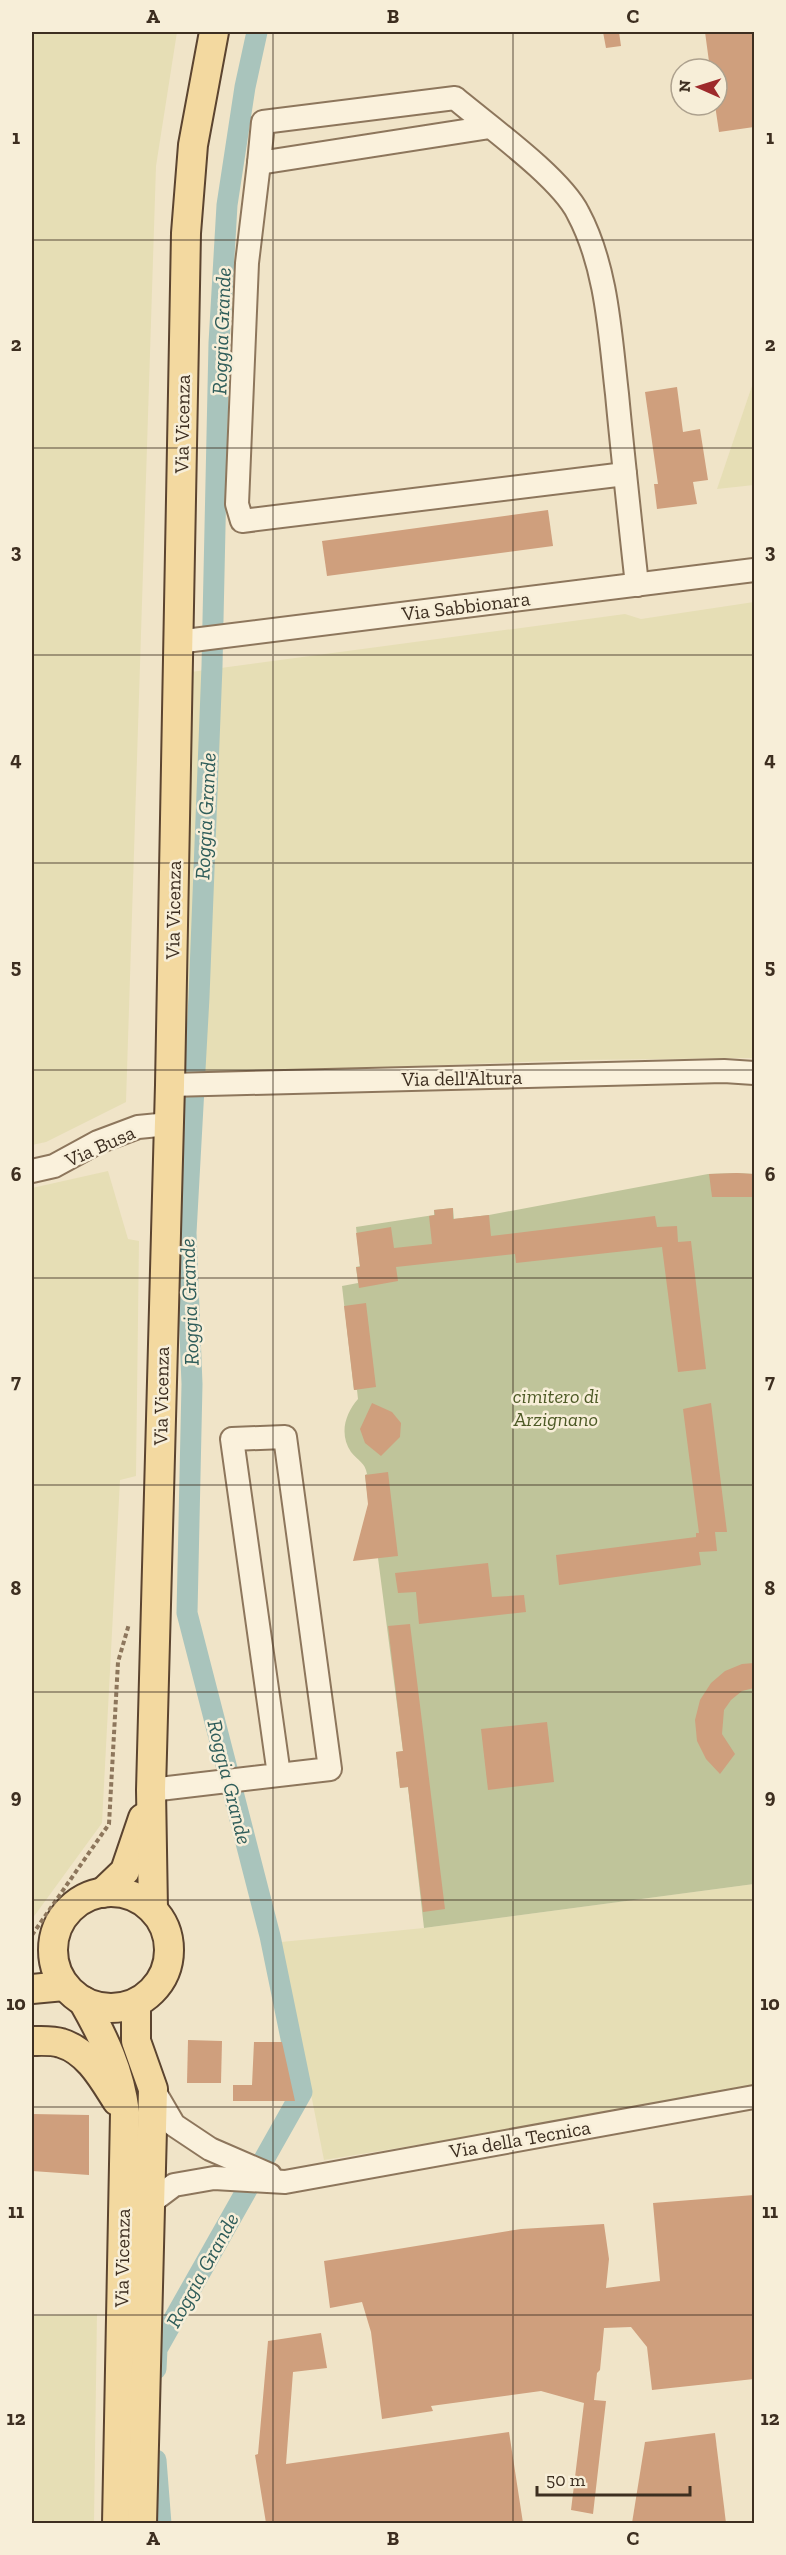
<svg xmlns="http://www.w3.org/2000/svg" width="786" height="2555" font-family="'Zilla Slab',serif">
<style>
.farmland{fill:#e6deb5}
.cemetery{fill:#bfc49a}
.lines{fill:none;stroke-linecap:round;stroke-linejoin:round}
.canal{stroke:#a9c4bc;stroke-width:21}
.building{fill:#cf9f7d}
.minor-casing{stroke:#8d765c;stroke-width:26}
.major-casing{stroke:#5b4430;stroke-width:32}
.path{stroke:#8d765c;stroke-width:4;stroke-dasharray:4.5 3;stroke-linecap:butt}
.minor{stroke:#faf1dc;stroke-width:22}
.major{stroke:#f3d9a0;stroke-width:28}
.grid{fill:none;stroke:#3d2e20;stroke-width:1.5;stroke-opacity:0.55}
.labels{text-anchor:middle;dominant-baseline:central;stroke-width:5;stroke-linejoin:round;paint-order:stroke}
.street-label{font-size:20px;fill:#3d2e20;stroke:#f7eed8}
.park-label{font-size:20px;font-style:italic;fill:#4d5a26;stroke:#f7eed8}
.water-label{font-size:21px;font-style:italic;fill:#2f5d5a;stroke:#f7eed8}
.neatline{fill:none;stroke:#3d2e20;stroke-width:2}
.grid-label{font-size:20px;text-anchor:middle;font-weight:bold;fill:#3d2e20}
</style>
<rect width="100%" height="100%" fill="#f0e4c8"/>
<!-- farmland -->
<g class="farmland">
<polygon points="32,32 177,32 156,166 126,1102 46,1142 32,1145"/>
<polygon points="754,380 754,485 717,489"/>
<polygon points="754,602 754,1058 576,1060 182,1075 191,672 625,614 641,619"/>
<polygon points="108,1171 128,1239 139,1241 136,1476 120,1480 102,1823 32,1919 32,1188"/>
<polygon points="754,1884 754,2086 559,2122 324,2160 281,1942 424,1928"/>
<polygon points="97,2314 94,2523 32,2523 32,2316"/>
</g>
<!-- cemetery -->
<path class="cemetery" d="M737,1173L754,1174V1884L424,1928L408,1787L400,1788L396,1752L403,1751L378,1558H375L365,1475L367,1474C365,1462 358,1461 351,1452C339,1434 345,1414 358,1399L357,1390H354L342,1286L358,1283L356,1267L360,1266L356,1227L434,1215V1210L453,1208L454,1219L489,1215L708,1174Z"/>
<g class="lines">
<!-- canal -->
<g class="canal">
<polyline points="156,2369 157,2349 302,2092 270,1936 187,1613 192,1384 186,1233 199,997 212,666 219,343 227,205 245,87 257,32"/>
<polyline points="156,2460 161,2524"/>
</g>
</g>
<!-- building -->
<g class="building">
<polygon points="603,32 619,32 621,46 606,48"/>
<polygon points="705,32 754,32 754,127 719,132 715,105 717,69 710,69"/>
<polygon points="677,387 683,432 700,429 708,480 693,482 697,504 657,509 654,484 658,484 645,392"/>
<polygon points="548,510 553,546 327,576 322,541"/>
<polygon points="737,1173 754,1174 754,1197 712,1197 709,1174"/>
<polygon points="453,1208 453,1219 489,1215 491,1236 655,1216 657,1227 677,1226 678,1242 691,1241 706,1369 678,1372 662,1247 516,1263 515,1254 396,1267 398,1281 359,1288 356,1267 360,1267 356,1233 391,1227 394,1248 432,1244 429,1216 435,1215 434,1210"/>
<polygon points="366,1303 376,1387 354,1390 344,1306"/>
<polygon points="372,1403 392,1412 401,1423 400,1437 381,1456 365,1443 360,1429"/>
<polygon points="711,1403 727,1532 715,1532 717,1551 699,1552 701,1565 559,1585 556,1555 696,1537 696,1533 699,1533 683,1409"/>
<polygon points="388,1472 398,1556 353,1561 368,1504 365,1475"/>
<polygon points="488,1563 492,1597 524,1595 526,1612 419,1624 416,1592 398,1593 395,1573"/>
<polygon points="410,1624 445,1909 423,1912 408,1787 400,1788 396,1752 403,1751 388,1626"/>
<polygon points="754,1663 754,1688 742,1691 731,1700 724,1710 722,1734 735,1754 720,1774 706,1759 697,1741 695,1720 700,1700 711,1683 725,1671 742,1664"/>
<polygon points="547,1722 554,1782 488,1790 481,1729"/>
<polygon points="188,2040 222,2041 221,2083 187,2083"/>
<polygon points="254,2042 282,2042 295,2101 233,2101 233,2085 252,2085"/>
<polygon points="32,2114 89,2115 89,2175 32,2171"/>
<polygon points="754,2195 754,2379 652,2390 647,2347 631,2327 604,2328 600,2370 597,2373 594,2400 606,2401 593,2514 571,2510 584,2403 541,2391 431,2406 433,2411 382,2419 371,2332 362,2302 330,2308 324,2261 521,2229 604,2224 609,2259 606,2288 660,2281 653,2203"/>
<polygon points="321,2333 327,2368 293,2372 286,2464 509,2432 523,2523 266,2523 255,2455 258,2454 268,2341"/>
<polygon points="715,2433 726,2523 632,2523 645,2442"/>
</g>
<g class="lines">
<!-- minor casing -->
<g class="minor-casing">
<g id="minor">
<path d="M490,127L259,163L263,122L455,98C488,126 560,177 578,213C607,267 610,334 617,394C623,458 630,521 637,585"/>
<polyline points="259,163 247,263 237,504 242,521 625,474"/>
<polyline points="177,642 754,570"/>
<polyline points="170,1085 724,1071 754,1073"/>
<polyline points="32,1171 54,1166 98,1142 138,1127 169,1124"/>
<polyline points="151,1790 330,1769 285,1437 232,1439 279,1775"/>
<polyline points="153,2089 174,2125 210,2149 270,2175"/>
<polyline points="150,2203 174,2185 214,2178 285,2182 754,2097"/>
</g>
</g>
<!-- major casing -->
<g class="major-casing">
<g id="major">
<circle cx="111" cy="1950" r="58"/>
<polyline points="102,1893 125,1871 143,1818"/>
<polyline points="153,1910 151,1790 170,1085 186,233 193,145 214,32"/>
<polyline points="32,1989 64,1986"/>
<path d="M83,2001C104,2038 120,2071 125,2113L117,2524"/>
<polyline points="136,2003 136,2041 153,2089 142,2524"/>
<path d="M32,2041C40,2041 52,2040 61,2043C88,2051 103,2079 117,2101"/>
</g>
</g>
<!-- path -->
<polyline class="path" points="32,1935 109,1824 118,1662 129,1624"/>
<!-- minor -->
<use href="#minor" class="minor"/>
<!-- major -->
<use href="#major" class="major"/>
</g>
<!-- grid -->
<path class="grid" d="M273,32V2524M513,32V2524M32,240H754M32,448H754M32,655H754M32,863H754M32,1070H754M32,1278H754M32,1485H754M32,1692H754M32,1900H754M32,2107H754M32,2315H754"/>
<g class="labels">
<!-- street labels -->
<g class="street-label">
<text transform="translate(182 424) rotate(-89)">Via Vicenza</text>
<text transform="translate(466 606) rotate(-7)">Via Sabbionara</text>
<text transform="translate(173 910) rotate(-89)">Via Vicenza</text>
<text transform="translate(462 1078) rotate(-1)">Via dell'Altura</text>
<text transform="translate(100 1146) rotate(-24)">Via Busa</text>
<text transform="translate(161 1396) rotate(-89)">Via Vicenza</text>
<text transform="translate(520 2139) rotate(-10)">Via della Tecnica</text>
<text transform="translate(122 2258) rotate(-89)">Via Vicenza</text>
</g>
<!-- park labels -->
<g class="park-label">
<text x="556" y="1396">cimitero di<tspan x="556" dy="23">Arzignano</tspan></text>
</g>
<!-- water labels -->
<g class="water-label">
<text transform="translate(221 331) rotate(-88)">Roggia Grande</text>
<text transform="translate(205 816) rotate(-87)">Roggia Grande</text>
<text transform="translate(189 1302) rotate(-92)">Roggia Grande</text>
<text transform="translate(230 1782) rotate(76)">Roggia Grande</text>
<text transform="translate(202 2270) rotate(-61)">Roggia Grande</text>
</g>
</g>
<!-- border -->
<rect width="786" height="2555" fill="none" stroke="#f7eed8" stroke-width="66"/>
<!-- north arrow -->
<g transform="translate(699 87) rotate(273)"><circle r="28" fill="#f7eed8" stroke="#ada18e" stroke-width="1.5"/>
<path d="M0-4.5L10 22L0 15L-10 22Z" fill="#9e2a2b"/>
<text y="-9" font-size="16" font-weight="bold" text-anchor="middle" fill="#3d2e20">N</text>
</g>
<!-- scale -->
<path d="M537 2486v9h153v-9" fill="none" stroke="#3d2e20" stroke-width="3"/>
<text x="546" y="2486" font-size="18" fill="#3d2e20" stroke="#f7eed8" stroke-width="4.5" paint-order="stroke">50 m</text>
<rect x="33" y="33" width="720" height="2489" class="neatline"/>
<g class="grid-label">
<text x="153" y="23">A</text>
<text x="393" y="23">B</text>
<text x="633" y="23">C</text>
<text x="16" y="144">1</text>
<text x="770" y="144">1</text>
<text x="16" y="351">2</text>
<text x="770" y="351">2</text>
<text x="16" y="558">3</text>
<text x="770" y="558">3</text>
<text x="16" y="766">4</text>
<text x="770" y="766">4</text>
<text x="16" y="973">5</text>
<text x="770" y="973">5</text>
<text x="16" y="1181">6</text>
<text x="770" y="1181">6</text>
<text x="16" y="1388">7</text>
<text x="770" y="1388">7</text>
<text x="16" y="1595">8</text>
<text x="770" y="1595">8</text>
<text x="16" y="1803">9</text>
<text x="770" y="1803">9</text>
<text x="16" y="2010">10</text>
<text x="770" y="2010">10</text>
<text x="16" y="2218">11</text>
<text x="770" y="2218">11</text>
<text x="16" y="2425">12</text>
<text x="770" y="2425">12</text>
<text x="153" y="2545">A</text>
<text x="393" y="2545">B</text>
<text x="633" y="2545">C</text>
</g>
</svg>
